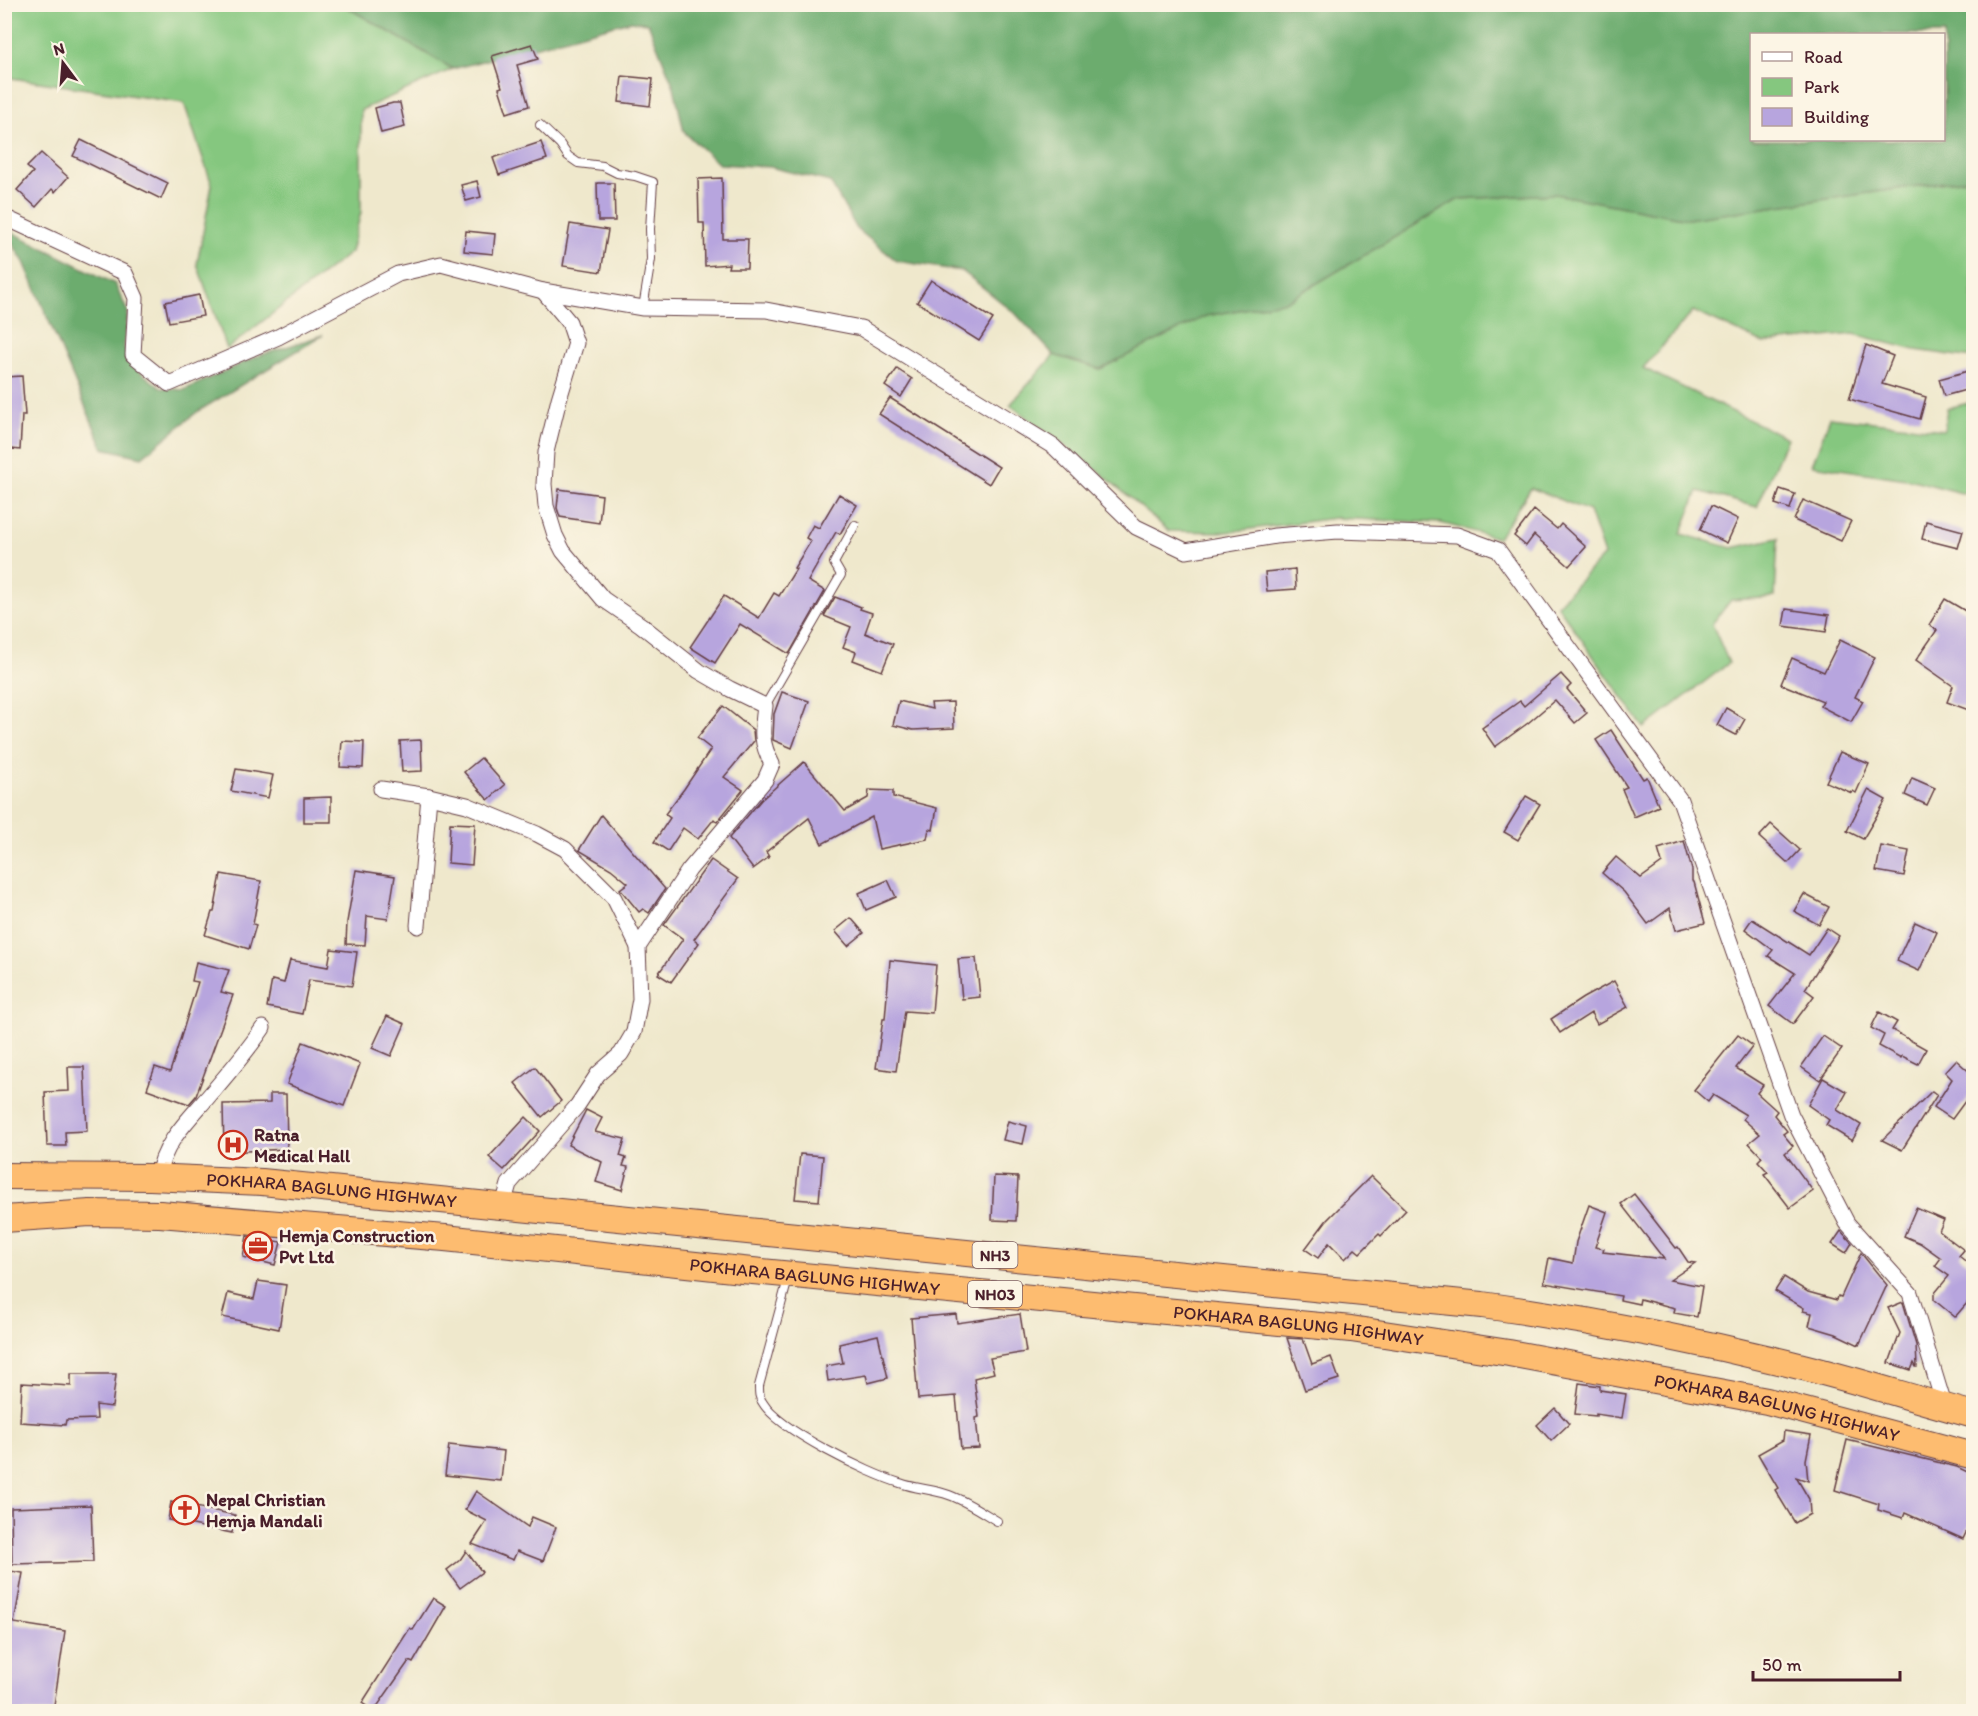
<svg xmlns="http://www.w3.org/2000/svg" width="1978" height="1716" font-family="Itim,sans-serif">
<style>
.green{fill:#85c77f;stroke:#687355;stroke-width:1.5}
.forest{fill:#6cac6e;stroke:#5b664c;stroke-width:1.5;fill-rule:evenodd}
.building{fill:#b7a5de}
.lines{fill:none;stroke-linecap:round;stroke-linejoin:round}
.service-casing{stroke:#633d43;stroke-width:10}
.minor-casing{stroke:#633d43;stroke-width:17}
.trunk-casing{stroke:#633d43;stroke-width:28}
.service{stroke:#fff;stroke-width:8}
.minor{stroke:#fff;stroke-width:15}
.trunk{stroke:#fdbc70;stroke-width:26}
.labels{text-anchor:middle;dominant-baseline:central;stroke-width:5;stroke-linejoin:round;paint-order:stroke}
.shield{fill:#fcf5e5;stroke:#7f5f63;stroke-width:1.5}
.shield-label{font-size:16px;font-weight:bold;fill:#4a1f2b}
.poi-label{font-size:18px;font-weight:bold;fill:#4a1f2b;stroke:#fcf5e5;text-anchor:start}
.street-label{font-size:18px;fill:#4a1f2b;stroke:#fcf5e5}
</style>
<rect width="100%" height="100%" fill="#fcf5e5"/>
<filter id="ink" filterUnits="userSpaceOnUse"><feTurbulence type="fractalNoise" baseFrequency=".0167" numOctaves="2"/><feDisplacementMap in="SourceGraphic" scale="12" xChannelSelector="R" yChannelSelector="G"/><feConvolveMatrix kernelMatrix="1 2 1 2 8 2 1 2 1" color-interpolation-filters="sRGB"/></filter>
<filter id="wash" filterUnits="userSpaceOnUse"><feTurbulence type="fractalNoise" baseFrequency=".008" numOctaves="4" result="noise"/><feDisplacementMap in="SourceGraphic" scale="24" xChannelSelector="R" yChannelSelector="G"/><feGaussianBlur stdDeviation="1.35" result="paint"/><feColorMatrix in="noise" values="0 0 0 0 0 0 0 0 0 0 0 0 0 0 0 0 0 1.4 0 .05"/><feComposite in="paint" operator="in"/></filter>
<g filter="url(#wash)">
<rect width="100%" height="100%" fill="#efe8cc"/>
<!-- green -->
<g class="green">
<polygon points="5,4 343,5 453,69 361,110 361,212 351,252 227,349 197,264 212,185 184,103 5,77"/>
<polygon points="1973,178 1973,360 1973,358 1915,350 1854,334 1763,343 1693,311 1643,368 1787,438 1757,507 1698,491 1681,534 1732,548 1778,538 1775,597 1731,600 1712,624 1729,663 1644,728 1557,605 1604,555 1589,511 1531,488 1498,538 1441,523 1335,518 1227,532 1169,531 1097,470 1010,405 1054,355 1100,369 1206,316 1287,301 1459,199 1555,194 1688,219"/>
<polygon points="1973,402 1973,492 1961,493 1913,480 1812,465 1830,417 1944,430 1947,408"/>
</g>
<!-- forest -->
<g class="forest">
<path d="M343,5H1973V178L1688,219L1555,194L1459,199L1287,301L1206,316L1100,369L1054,355L1015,313L962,271L897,261L857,229L830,182L770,167L719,164L684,132L674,87L648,23L630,21L453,69ZM1752,34H1944V140H1752Z"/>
<polygon points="4,228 115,284 128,312 124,347 132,365 161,388 184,390 258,356 323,335 197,412 142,457 103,448 24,262 5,232"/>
</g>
<g id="blocks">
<!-- building -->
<g class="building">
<polygon points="532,44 538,59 517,65 529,106 507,113 499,88 502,87 492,56"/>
<polygon points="622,76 653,79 650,106 619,102"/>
<polygon points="393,103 400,103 405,127 381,133 375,108"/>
<polygon points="81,140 168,183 161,199 73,156"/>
<polygon points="541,142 547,159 499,175 493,158"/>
<polygon points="41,153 68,177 55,192 52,189 36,207 17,190 33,172 27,167"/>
<polygon points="722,178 723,239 748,239 747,268 728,268 729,264 705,266 704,223 699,223 698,179"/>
<polygon points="477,181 481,197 466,201 461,185"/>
<polygon points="597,183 614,183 615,221 598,221"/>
<polygon points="570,224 608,230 601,272 563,266"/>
<polygon points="466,231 495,234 493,254 464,251"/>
<polygon points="931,280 993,319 979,341 917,302"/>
<polygon points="199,295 203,316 169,322 165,302"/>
<polygon points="1866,345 1893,356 1882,384 1926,397 1920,419 1849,399"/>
<polygon points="897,369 912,379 901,397 885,386"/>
<polygon points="1968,371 1973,388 1944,396 1939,379"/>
<polygon points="22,376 25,415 22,415 20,450 4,448 4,377"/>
<polygon points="890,398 999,467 989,484 879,414"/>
<polygon points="559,489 602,495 599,523 560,517 557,508"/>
<polygon points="1780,489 1795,494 1790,509 1775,504"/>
<polygon points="839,494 857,505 840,534 836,532 808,581 825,591 789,654 740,624 715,663 690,647 724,596 759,618 774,593 779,596 796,569 794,568 811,541 806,538 813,525 819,528"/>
<polygon points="1803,500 1851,521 1841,541 1794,520"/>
<polygon points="1711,506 1738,519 1727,543 1700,530"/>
<polygon points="1534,510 1557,529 1561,524 1586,547 1569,566 1534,535 1526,546 1514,536"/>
<polygon points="1926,521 1963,531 1958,548 1922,539"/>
<polygon points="1295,569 1296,589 1267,591 1265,572"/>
<polygon points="835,597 861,607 860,609 872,613 865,633 893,644 882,671 853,660 856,652 843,647 851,627 824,616"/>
<polygon points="1945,599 1974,616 1974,712 1947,702 1953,686 1916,660 1937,630 1929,625"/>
<polygon points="1786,609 1829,615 1826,632 1783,626"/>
<polygon points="1840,640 1875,657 1855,697 1863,701 1851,722 1820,706 1823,701 1781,684 1792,658 1824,672"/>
<polygon points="1561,674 1571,685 1567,689 1587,713 1575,723 1555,700 1528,723 1495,747 1482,728 1520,701 1524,706"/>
<polygon points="782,692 809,701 792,748 773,740 774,714"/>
<polygon points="899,701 932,709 931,703 953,702 954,728 913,730 893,725"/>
<polygon points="723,706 753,730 754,741 724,777 743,790 717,822 714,819 698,839 683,828 668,851 654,842 670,818 665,814 684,789 711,749 697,738"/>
<polygon points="1726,708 1745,719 1736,735 1717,725"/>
<polygon points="1611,730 1643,779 1647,777 1659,806 1634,817 1622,789 1627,787 1596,740"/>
<polygon points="421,740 422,771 402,772 400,741"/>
<polygon points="342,741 364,742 363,768 340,767"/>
<polygon points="1840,752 1869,764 1856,793 1853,791 1852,793 1826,782"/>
<polygon points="481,758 505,785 488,800 464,772"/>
<polygon points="804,762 845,811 868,798 869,790 893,791 893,797 937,808 933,830 929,829 927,839 879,849 872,817 822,844 809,818 766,852 769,857 753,869 729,838 761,800"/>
<polygon points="236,769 273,775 268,798 231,791"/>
<polygon points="1912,778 1935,788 1927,805 1905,795"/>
<polygon points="1868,790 1886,800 1863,839 1847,831"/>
<polygon points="1526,796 1540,804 1518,840 1504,832"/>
<polygon points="331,797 331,822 304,822 304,798"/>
<polygon points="601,815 665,889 649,913 643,909 639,912 620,889 628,883 611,869 579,850"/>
<polygon points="450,823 475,824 472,865 448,863"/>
<polygon points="1771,824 1800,850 1788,863 1759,837"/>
<polygon points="1684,841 1692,870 1692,881 1694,882 1705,923 1676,930 1670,908 1648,924 1624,892 1602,873 1616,857 1641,878 1662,863 1658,849"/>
<polygon points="1881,846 1909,851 1904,876 1876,871"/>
<polygon points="711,860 738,879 694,939 699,943 671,982 658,974 683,939 664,925"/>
<polygon points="356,870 395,876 388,919 367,916 365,945 346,944 347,922"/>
<polygon points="221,874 261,881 253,924 256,925 249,949 205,935 212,912 214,912"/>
<polygon points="888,880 896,897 866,910 859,893"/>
<polygon points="1804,894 1829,907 1819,925 1794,911"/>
<polygon points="851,918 864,933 848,946 835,931"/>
<polygon points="1752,919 1809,955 1827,928 1839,936 1805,989 1814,996 1793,1024 1769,1006 1795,973 1768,956 1773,950 1745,929"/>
<polygon points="1915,922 1937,932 1919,971 1897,961"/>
<polygon points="331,949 357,952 352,986 309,980 302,1014 267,1007 272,980 284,983 290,960 328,967"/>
<polygon points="976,958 980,997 962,999 958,959"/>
<polygon points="890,960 936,965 932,1013 905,1011 896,1071 876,1068 883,1019 885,1019"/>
<polygon points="196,962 229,970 221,992 233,995 196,1096 189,1104 147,1089 155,1067 170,1072 198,982 192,981"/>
<polygon points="1614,981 1628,1007 1597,1024 1591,1013 1560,1033 1551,1019 1583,998"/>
<polygon points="1879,1012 1897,1022 1892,1030 1926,1049 1918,1064 1902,1056 1901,1058 1879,1046 1884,1035 1871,1028"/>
<polygon points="387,1016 405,1024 391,1056 372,1048"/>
<polygon points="1738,1035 1753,1046 1736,1068 1763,1085 1757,1093 1777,1111 1774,1115 1787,1131 1783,1134 1793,1146 1785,1153 1813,1191 1790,1208 1764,1174 1768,1172 1758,1161 1762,1157 1749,1143 1760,1134 1743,1119 1746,1115 1713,1095 1708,1102 1694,1090"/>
<polygon points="1823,1036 1842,1049 1820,1080 1801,1067"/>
<polygon points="303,1042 360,1064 344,1106 287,1084"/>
<polygon points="1956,1060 1974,1076 1974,1089 1952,1119 1934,1107 1952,1079 1945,1072"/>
<polygon points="68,1067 84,1067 87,1131 65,1132 66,1146 47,1146 45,1092 69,1091"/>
<polygon points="535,1067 561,1101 542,1117 515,1083"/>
<polygon points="1823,1078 1847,1092 1837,1110 1861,1125 1852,1141 1826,1125 1829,1120 1808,1105"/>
<polygon points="1932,1091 1937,1095 1902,1150 1882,1140"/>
<polygon points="270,1094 286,1094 287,1149 224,1152 223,1104 270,1103"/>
<polygon points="586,1110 602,1118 595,1132 625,1139 620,1156 626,1158 623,1166 628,1167 622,1190 596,1182 602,1162 568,1145"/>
<polygon points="526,1117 540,1131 504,1170 489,1157"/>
<polygon points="1008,1121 1027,1126 1023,1144 1003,1140"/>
<polygon points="800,1154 823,1156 819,1201 795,1199"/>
<polygon points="994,1176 1018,1177 1016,1221 992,1220"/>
<polygon points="1371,1176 1406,1210 1381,1236 1379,1234 1360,1253 1355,1249 1345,1259 1329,1243 1318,1258 1305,1249 1326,1221"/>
<polygon points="1634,1194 1676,1248 1678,1247 1688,1262 1695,1263 1670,1280 1702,1286 1697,1317 1674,1313 1675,1308 1640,1299 1639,1304 1620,1300 1621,1296 1544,1283 1549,1258 1573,1263 1576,1242 1589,1205 1607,1212 1595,1247 1604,1249 1603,1252 1664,1259 1621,1204"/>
<polygon points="1916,1208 1944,1220 1939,1231 1964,1250 1959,1256 1974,1268 1974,1295 1955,1317 1934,1300 1934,1294 1949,1276 1935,1266 1941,1258 1920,1243 1904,1236"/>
<polygon points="1841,1231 1852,1243 1846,1253 1832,1244"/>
<polygon points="247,1236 281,1242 275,1265 243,1257"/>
<polygon points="1861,1253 1887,1285 1859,1345 1836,1334 1809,1326 1812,1313 1803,1311 1804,1308 1775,1291 1784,1277 1808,1292 1837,1300 1838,1296 1841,1297"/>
<polygon points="258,1281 286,1285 279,1329 222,1317 228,1293 254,1299"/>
<polygon points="1903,1302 1916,1345 1917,1367 1916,1367 1914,1363 1911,1370 1889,1363 1900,1333 1888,1308"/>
<polygon points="956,1314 957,1323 1020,1314 1026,1352 990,1358 994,1373 974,1378 979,1417 976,1418 979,1448 961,1449 956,1396 918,1399 911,1318"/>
<polygon points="878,1335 888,1378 868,1383 866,1375 828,1381 826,1366 843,1363 839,1344"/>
<polygon points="1287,1338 1303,1339 1312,1364 1331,1357 1339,1379 1305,1390"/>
<polygon points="71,1374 116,1374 112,1407 96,1405 97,1419 66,1420 65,1425 20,1422 22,1383 71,1386"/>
<polygon points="1579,1383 1600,1386 1600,1390 1626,1394 1622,1418 1596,1414 1596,1416 1575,1414"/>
<polygon points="1555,1408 1569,1424 1551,1441 1537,1425"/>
<polygon points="1784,1431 1811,1435 1806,1460 1808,1481 1796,1477 1809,1499 1810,1514 1795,1523 1775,1490 1778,1488 1758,1454 1783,1440"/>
<polygon points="1847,1440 1957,1467 1974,1475 1974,1516 1963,1539 1905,1513 1903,1518 1878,1510 1879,1504 1835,1490"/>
<polygon points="449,1445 504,1451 501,1481 445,1475"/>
<polygon points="476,1491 528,1527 532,1517 556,1527 543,1561 517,1551 513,1560 472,1544 487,1521 465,1510"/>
<polygon points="171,1502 235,1515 232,1533 168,1520"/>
<polygon points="91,1505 93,1562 12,1564 11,1508"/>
<polygon points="466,1551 482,1572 460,1588 447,1570 460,1560"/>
<polygon points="4,1570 23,1573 14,1623 65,1631 53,1712 4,1712"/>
<polygon points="433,1598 446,1606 413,1663 409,1661 374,1711 362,1703 410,1628 413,1630"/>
</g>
</g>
</g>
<g filter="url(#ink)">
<use href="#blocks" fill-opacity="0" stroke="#633d43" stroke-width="1.5"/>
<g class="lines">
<!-- service casing -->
<g class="service-casing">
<g id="service">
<polyline points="540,125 560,144 568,156 578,163 603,166 617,173 635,176 653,182 650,229 651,259 643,308"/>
<polyline points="765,706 841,575 834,563 855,525"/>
<path d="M788,1279L759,1386C759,1393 759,1398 763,1403C779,1430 869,1474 900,1483C916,1489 933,1489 949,1495C966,1501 982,1512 997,1521"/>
</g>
</g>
<!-- minor casing -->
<g class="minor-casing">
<g id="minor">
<polyline points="4,217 125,273 136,298 133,355 169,384 278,337 398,274 441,264 543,291 643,308 766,310 861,328 1054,447 1136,527 1186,551 1275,536 1338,531 1457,535 1498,550 1680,800 1791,1115 1847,1223 1910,1293 1945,1408"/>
<polyline points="381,789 429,796 467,805 537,834 565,849 614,898 638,947"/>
<polyline points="418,926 429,796"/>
<path d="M158,1178C162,1145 187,1121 208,1097C227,1075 246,1053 263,1028"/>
<path d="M503,1205L509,1184L577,1106L598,1074L621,1054L634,1032L640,999L638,947L689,870L765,780L772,764C760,742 762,730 765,706L730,689L699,671L641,625L603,599L563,551L555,535L546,506L544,484L546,452L559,399L576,343L569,322L543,291"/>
</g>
</g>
<!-- trunk casing -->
<g class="trunk-casing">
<g id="trunk">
<path id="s1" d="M4,1176L150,1177L262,1182L1482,1305C1592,1320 1700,1341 1807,1368C1863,1382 1918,1400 1974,1415"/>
<path id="s2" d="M4,1219L90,1213L160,1214L445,1238L742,1270L1351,1329L1509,1353L1767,1401L1974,1456"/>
</g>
</g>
<!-- service -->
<use href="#service" class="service"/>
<!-- minor -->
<use href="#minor" class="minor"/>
<!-- trunk -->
<use href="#trunk" class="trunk"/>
</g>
</g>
<!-- icons -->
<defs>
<g id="hospital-ring" transform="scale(1.5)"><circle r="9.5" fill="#fcf5e5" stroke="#c8321e" stroke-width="1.5"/><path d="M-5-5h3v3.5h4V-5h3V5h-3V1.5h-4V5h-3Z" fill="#c8321e"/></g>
<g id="office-ring" transform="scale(1.5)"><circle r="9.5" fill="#fcf5e5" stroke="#c8321e" stroke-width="1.5"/><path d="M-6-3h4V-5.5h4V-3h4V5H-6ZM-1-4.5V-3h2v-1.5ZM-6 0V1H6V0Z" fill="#c8321e"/></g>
<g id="church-ring" transform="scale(1.5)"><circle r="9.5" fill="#fcf5e5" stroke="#c8321e" stroke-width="1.5"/><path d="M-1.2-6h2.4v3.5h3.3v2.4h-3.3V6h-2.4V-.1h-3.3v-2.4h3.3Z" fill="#c8321e"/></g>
</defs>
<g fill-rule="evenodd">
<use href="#hospital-ring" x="233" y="1145"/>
<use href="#office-ring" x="258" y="1246"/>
<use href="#church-ring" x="185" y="1510"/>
</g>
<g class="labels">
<!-- shield labels -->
<g class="shield">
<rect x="972.5" y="1242" width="45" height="26" rx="4.5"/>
<rect x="968" y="1281" width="54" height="26" rx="4.5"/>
</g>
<g class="shield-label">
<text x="995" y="1255">NH3</text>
<text x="995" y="1294">NH03</text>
</g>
<!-- poi labels -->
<g class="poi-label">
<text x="254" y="1135">Ratna<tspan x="254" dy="21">Medical Hall</tspan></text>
<text x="279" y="1236">Hemja Construction<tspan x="279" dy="21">Pvt Ltd</tspan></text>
<text x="206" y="1500">Nepal Christian<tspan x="206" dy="21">Hemja Mandali</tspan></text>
</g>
<!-- street labels -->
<g class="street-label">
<text stroke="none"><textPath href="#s1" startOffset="328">POKHARA BAGLUNG HIGHWAY</textPath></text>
<text stroke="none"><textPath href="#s2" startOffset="814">POKHARA BAGLUNG HIGHWAY</textPath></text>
<text stroke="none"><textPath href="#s2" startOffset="1300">POKHARA BAGLUNG HIGHWAY</textPath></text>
<text stroke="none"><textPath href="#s2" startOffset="1786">POKHARA BAGLUNG HIGHWAY</textPath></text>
</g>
</g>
<!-- margin -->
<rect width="1978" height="1716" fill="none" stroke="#fcf5e5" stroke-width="24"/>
<!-- legend -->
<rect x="1750" y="33" width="195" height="108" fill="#fcf5e5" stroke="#b59f9b" stroke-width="1.5"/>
<rect x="1762" y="52" width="30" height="9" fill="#ffffff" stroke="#b59f9b" stroke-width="1.5"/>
<text x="1804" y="63" font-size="18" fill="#4a1f2b">Road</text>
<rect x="1762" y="78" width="30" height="18" fill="#85c77f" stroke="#b59f9b" stroke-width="1.5"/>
<text x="1804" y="93" font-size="18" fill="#4a1f2b">Park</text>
<rect x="1762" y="108" width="30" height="18" fill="#b7a5de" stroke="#b59f9b" stroke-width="1.5"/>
<text x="1804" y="123" font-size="18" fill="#4a1f2b">Building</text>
<!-- north arrow -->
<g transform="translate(63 63) rotate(344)" stroke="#fcf5e5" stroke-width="4.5" paint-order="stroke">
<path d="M0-4.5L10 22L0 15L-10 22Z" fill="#4a1f2b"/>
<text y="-9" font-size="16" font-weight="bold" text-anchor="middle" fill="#4a1f2b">N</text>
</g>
<!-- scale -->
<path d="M1753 1671v9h147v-9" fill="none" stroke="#4a1f2b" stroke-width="3"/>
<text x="1762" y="1671" font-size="18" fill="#4a1f2b" stroke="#fcf5e5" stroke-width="4.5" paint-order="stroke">50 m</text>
</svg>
